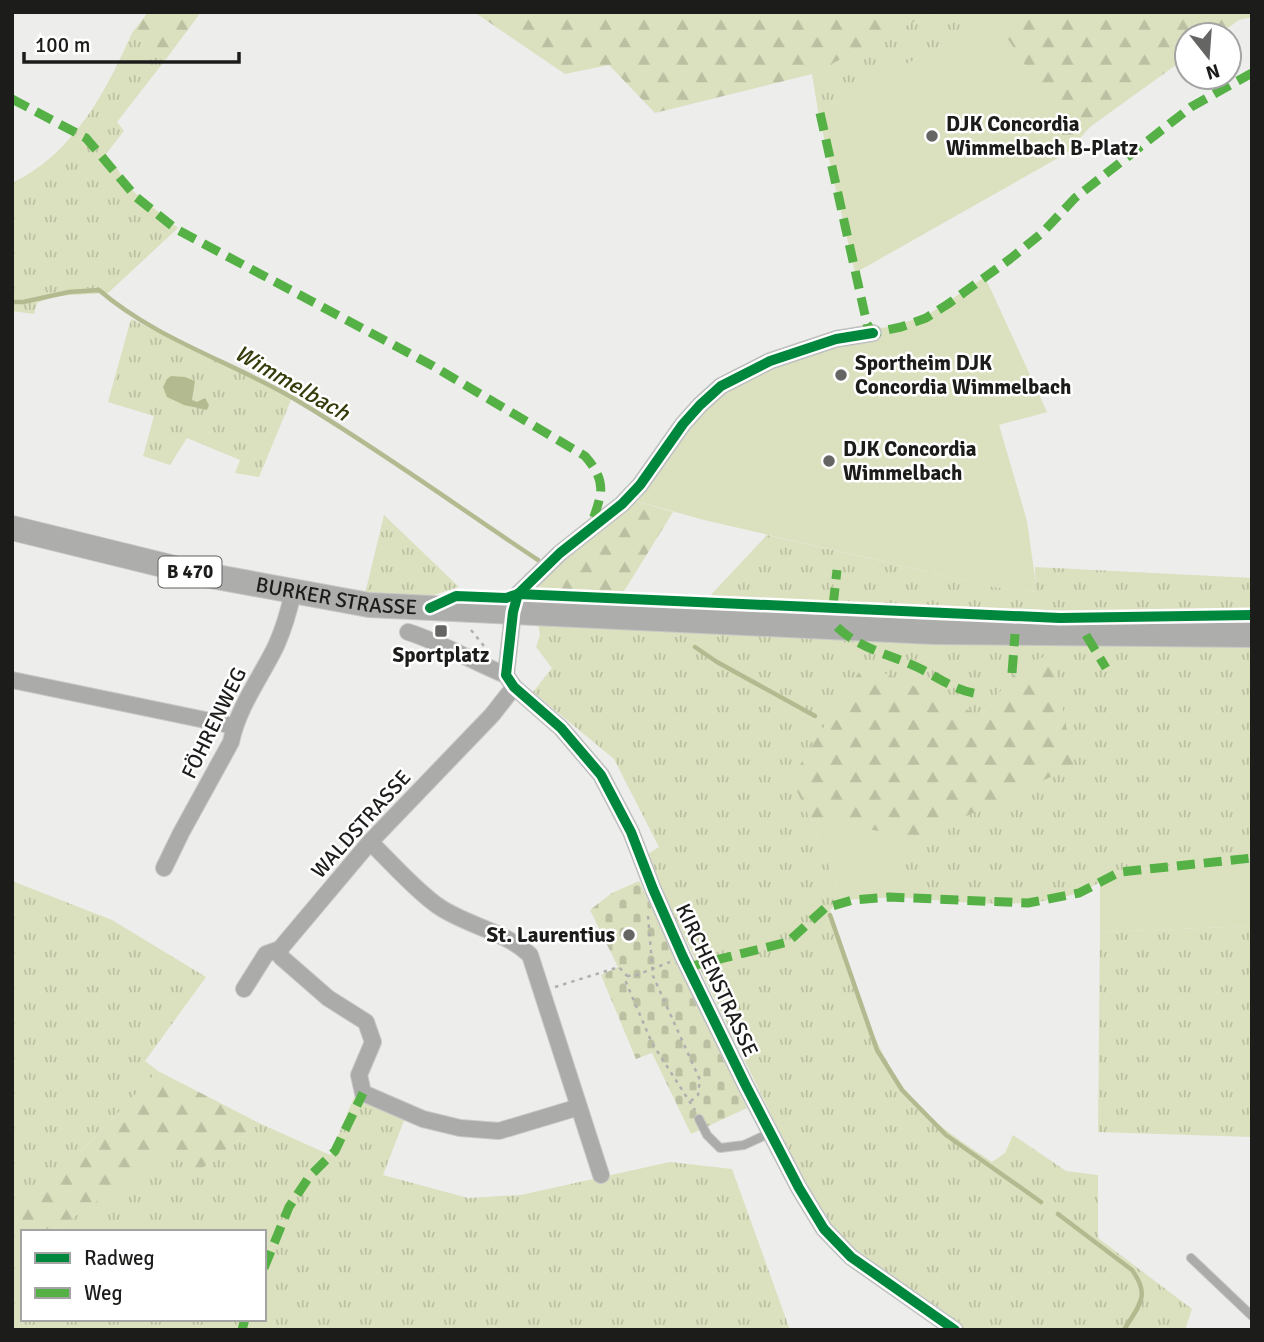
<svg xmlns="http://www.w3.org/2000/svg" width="1264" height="1342" font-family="Signika,sans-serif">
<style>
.grass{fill:url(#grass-tufts)}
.forest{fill:url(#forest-firs)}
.cemetery{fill:url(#cemetery-stones)}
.garden{fill:#dbe0be}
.water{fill:#b4ba90}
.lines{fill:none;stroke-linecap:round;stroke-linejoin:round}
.stream{stroke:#b4ba90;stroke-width:4.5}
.lane-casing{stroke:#c7c7c6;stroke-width:10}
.street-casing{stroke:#c7c7c6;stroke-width:18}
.primary-casing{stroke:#c7c7c6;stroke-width:26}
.path{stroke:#b0afaf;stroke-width:2.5;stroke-dasharray:3.5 5;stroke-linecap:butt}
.lane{stroke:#ababaa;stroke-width:8}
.street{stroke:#ababaa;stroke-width:16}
.primary{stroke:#adadac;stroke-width:24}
.quiet{stroke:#55b145;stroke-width:9;stroke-dasharray:18 9;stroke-linecap:butt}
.cycleway-casing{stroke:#fff;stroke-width:15}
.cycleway{stroke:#00873e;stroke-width:10}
.poi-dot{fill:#656564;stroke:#fff;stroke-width:2.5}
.labels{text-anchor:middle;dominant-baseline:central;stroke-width:5;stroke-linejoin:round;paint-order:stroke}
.shield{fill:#fff;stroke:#60605f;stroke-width:2}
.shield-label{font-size:19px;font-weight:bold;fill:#1c1c1b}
.poi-label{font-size:21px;font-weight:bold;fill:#1c1c1b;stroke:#fff;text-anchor:start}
.street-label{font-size:21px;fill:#1c1c1b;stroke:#fff}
.water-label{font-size:23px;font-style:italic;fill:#363b0c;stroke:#fff}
</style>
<defs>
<pattern id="grass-tufts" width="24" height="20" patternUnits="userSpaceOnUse" patternTransform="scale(1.75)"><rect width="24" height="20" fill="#dbe0be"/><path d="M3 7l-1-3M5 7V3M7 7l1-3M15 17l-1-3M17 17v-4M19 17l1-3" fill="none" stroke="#bbc0a3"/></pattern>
<pattern id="forest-firs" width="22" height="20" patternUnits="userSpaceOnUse" patternTransform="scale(1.75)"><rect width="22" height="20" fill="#dbe0be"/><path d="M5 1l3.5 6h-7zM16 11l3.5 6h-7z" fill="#bbc0a3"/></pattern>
<pattern id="cemetery-stones" width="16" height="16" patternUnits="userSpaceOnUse" patternTransform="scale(1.75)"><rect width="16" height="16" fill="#dbe0be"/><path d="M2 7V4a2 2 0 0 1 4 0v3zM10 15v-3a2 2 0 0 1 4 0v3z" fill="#bbc0a3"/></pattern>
</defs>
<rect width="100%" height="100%" fill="#ededeb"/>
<!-- grass -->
<g class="grass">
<polygon points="933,12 988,12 994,18 818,111 812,74"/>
<path d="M132,33L166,59L117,122L124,131L106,154L134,192L178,228L108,293L54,296L37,303L34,314L12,311V183C73,154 106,92 132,33Z"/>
<polygon points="131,319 293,395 259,477 235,473 240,460 187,438 170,465 143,456 154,416 108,402"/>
<polygon points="384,515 459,587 424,598 365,594"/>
<path d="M767,535L994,587L1036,592L1035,567L1252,578V857L1114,872C1061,919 962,901 897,897V834L920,838L1019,668L981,716L791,779L811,820L842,900L830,910C853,975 869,1049 915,1102C936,1126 966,1144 992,1162L1005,1153L1013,1135L1066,1171L1098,1175V1238L1192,1309L1185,1330H939L946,1316L840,1242L817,1209L645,856L659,847L614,759L533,692L552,668L536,647L540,635L533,594L707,599Z"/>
<polygon points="12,881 112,920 206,977 145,1061 158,1071 16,1219 12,1212"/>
<polygon points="1252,926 1252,1137 1098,1132 1100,932"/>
<polygon points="355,1095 405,1118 383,1175 468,1198 521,1195 670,1162 732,1169 790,1330 12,1330 12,1270 23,1252 23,1319 264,1319 264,1232 52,1232 174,1147 199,1171 259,1123 330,1155"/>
</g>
<!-- forest -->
<g class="forest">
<polygon points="148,12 201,12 166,59 132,33"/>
<polygon points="474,12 933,12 812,74 655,113 609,65 565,74"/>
<polygon points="988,12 1252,12 1252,17 1239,20 1218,35 1187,35 1187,57 1090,127 1067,153 1055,110"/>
<polygon points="622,497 673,512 621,596 511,592"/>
<polygon points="1052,653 1074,766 919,838 811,820 791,779 864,664 981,716 1019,668"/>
<polygon points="158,1071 259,1123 199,1171 174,1148 52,1232 23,1232 23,1252 12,1270 12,1212 16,1219"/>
</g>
<!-- cemetery -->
<polygon class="cemetery" points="639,881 747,1108 691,1134 652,1053 636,1059 601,975 618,967 590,910 612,893"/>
<!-- garden -->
<g class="garden">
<polygon points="994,18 1055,110 1067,153 855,273 818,111"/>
<polygon points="985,277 1047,412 999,425 1027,521 1037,592 994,587 704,520 622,497 690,406 841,332 889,327 926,316"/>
<polygon points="811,820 897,834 897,897 842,900"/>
<polygon points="1252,857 1252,926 1100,932 1100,885 1114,872"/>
</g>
<!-- water -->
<polygon class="water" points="171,376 185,377 195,381 192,400 197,402 205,398 209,405 207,410 184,405 167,397 163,387 167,379"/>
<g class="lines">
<!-- stream -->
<g class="stream">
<path d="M12,302H23L69,292L99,290C157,340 233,362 298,401C380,450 458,507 538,560"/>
<polyline points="695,647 717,662 815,716"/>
<polyline points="830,915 877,1050 902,1090 946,1135 1041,1202"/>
<path d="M1058,1214L1132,1270C1151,1296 1139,1305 1124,1330"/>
</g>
<!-- lane casing -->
<g class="lane-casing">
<g id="lane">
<polyline points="699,1119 707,1135 720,1148 744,1145 770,1133"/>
<polyline points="1191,1258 1252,1316"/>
</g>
</g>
<!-- street casing -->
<g class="street-casing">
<g id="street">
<polyline points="873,333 836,339 770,361 721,386 700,405 683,424 640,485 622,504 560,553 518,594 513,612 506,675 514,687 561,728 601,775 631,832 653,889 683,957 745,1084 799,1188 824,1229 851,1257 955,1330"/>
<path d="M408,632C443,643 473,662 506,675"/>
<polyline points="12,680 234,726"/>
<path d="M370,842C391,862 415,890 438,906C467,926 505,931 530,955L601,1175"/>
<path d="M164,868L181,833L231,742C238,707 261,677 276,646C284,628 289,611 293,592"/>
<polyline points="280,949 281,957 328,998 366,1022 373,1042 359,1075 363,1093 423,1119 460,1128 499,1131 579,1107"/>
<polyline points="244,989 266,954 280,949 370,842 492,715 514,687"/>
</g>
</g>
<!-- primary casing -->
<g class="primary-casing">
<g id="primary">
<path id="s1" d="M12,528L195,573L369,605L933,632L1252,635"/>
</g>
</g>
<!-- path -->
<g class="path">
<polyline points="471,630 488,651"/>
<polyline points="648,916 653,976 700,1080 698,1095 691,1101"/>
<polyline points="627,976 637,975 670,962"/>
<polyline points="555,987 619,967 627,976 625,980 652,1043 695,1110"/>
</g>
<!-- lane -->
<use href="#lane" class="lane"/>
<!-- street -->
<use href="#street" class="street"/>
<!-- primary -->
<use href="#primary" class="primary"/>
<!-- quiet -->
<g class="quiet">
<path d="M12,99L86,138L136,197L176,229L433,366L585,456C609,484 601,494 591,526"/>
<polyline points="820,113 867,324 873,333 901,327 926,318 948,304 1010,259 1042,233 1075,198 1191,107 1252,73"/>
<polyline points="833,606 837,570"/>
<path d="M837,627C861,650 890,654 919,668C941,679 954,690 978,694"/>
<polyline points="1086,635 1106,668"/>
<polyline points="1012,673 1015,634"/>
<polyline points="688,967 788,942 825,908 853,900 889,897 1028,903 1079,893 1120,872 1252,858"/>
<polyline points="264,1268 289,1207 309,1177 335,1151 363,1093"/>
<polyline points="242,1330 245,1319"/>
</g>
<!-- cycleway casing -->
<g class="cycleway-casing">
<g id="cycleway">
<polyline points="873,333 836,339 770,361 721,386 700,405 683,424 640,485 622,504 560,553 518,594 513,612 506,675 514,687 561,728 601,775 631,832 653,889 683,957 745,1084 799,1188 824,1229 851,1257 955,1330"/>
<polyline points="430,608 456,596 506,598 518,594 1060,618 1252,615"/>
</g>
</g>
<!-- cycleway -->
<use href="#cycleway" class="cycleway"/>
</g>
<!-- markers -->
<g class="poi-dot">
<circle cx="932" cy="136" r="7"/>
<circle cx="841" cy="375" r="7"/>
<circle cx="829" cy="461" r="7"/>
<rect x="434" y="624" width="14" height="14" rx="3.5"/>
<circle cx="629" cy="935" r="7"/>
</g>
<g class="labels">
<!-- shield labels -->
<rect class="shield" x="158.5" y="556.5" width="63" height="31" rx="5"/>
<g class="shield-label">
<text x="190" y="572">B 470</text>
</g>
<!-- poi labels -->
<g class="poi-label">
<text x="946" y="124">DJK Concordia<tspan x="946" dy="24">Wimmelbach B-Platz</tspan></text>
<text x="855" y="363">Sportheim DJK<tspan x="855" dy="24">Concordia Wimmelbach</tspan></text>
<text x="843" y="449">DJK Concordia<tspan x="843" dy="24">Wimmelbach</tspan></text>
<text x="441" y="655" text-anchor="middle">Sportplatz</text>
<text x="615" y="935" text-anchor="end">St. Laurentius</text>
</g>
<!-- street labels -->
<g class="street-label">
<text stroke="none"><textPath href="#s1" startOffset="332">BURKER STRASSE</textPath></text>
<text transform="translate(214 723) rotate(-64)">FÖHRENWEG</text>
<text transform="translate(361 824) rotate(-48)">WALDSTRASSE</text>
<text transform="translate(717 980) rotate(65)">KIRCHENSTRASSE</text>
</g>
<!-- water labels -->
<g class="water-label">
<text transform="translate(292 383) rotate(30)">Wimmelbach</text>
</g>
</g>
<!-- border -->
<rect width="1264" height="1342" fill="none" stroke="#1c1c1b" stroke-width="28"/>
<!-- legend -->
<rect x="21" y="1230" width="245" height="91" fill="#ffffff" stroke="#a4a4a4" stroke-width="2"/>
<rect x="35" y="1253" width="35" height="10" fill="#00873e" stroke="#a4a4a4" stroke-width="2"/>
<text x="84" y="1265" font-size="21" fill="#1c1c1b">Radweg</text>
<rect x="35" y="1288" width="35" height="10" fill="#55b145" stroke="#a4a4a4" stroke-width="2"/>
<text x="84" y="1300" font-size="21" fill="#1c1c1b">Weg</text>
<!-- north arrow -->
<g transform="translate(1208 56) rotate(163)"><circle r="33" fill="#ffffff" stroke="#a4a4a4" stroke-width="2"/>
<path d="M0-5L12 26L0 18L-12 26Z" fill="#656564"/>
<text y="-10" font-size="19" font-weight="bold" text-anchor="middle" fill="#1c1c1b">N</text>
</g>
<!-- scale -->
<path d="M24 52v10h215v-10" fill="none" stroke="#1c1c1b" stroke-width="3.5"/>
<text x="35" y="52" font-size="21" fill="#1c1c1b" stroke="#ffffff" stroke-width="5" paint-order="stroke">100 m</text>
</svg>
